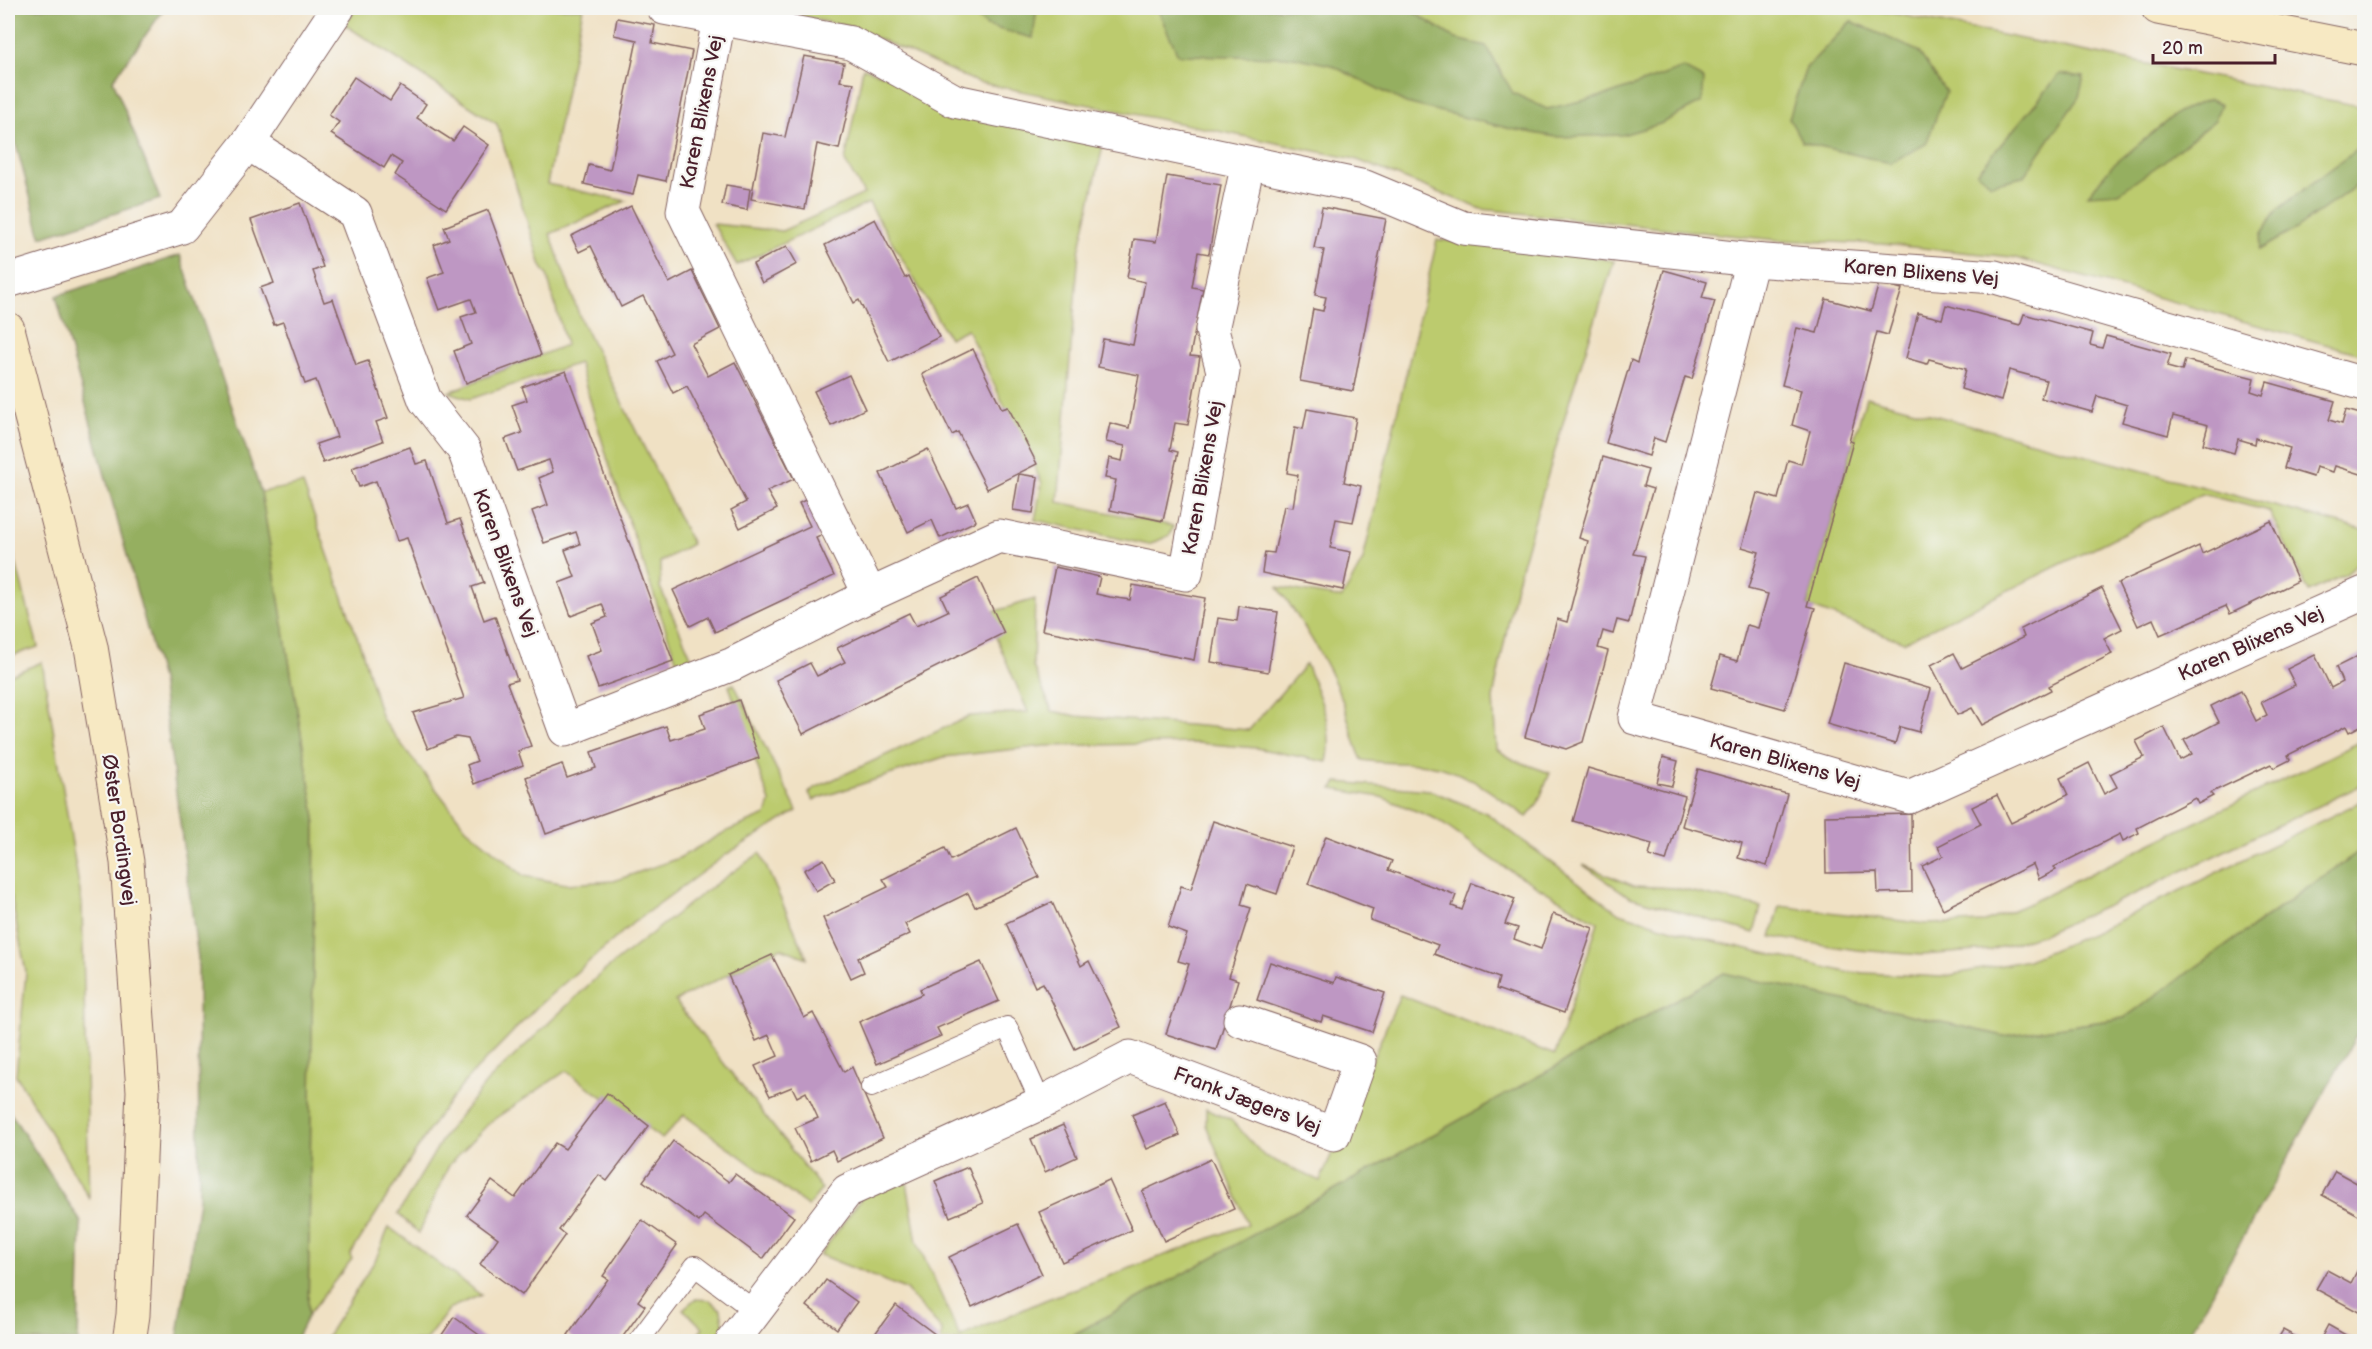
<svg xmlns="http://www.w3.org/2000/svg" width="2372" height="1349" font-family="'Balsamiq Sans',sans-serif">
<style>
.green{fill:#bccb6e;stroke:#83754c;stroke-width:1.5}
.forest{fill:#95af61;stroke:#706746;stroke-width:1.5}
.building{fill:#be97c3}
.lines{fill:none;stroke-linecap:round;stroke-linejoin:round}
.lane-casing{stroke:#846361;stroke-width:22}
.street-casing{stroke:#846361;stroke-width:35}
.secondary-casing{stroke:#846361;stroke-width:35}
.lane{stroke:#fff;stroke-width:20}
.street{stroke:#fff;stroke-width:33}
.secondary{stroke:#f7e9c3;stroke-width:33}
.labels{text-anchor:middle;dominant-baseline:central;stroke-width:4.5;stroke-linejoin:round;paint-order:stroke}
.street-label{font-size:20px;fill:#4a1f2b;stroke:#f6f6f2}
</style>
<rect width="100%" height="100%" fill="#f6f6f2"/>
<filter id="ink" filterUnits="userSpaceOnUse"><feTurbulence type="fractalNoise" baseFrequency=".0167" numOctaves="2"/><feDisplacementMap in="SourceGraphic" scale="12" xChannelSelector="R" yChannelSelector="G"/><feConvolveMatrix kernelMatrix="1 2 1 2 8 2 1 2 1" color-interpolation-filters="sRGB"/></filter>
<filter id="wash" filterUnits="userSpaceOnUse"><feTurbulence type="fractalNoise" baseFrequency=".008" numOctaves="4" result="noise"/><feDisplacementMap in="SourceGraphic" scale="24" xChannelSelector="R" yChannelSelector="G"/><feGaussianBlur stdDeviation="1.35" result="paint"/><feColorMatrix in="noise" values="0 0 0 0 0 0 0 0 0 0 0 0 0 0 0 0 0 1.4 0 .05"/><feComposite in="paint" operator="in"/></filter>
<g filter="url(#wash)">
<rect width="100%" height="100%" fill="#f0e1c4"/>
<!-- green -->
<g class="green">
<polygon points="356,8 583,8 547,184 626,201 550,234 581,320 692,544 660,562 660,587 694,663 680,671 609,464 579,363 470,399 449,392 566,345 547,275 541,266 497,124 345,25"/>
<polygon points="761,8 1866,8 2364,107 2364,355 2012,257 1882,244 1777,240 1481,209 1355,159 977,82 854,28"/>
<polygon points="863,68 1103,146 1079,252 1058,502 1173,526 1170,535 1149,545 1035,520 1042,483 967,329 949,338 869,203 737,265 713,224 782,231 864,194 845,161"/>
<path d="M1437,240L1535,246L1614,261L1570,399L1516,585L1493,698L1496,749L1514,760L1550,773L1537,805L1527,817C1496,796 1466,770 1428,765C1406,762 1384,764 1362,760C1352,739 1349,718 1341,697C1325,657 1302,623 1278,587L1342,598L1363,560Z"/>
<polygon points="1866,397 2364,530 2364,559 2346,574 2309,592 2269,511 2202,494 1904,642 1807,606"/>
<polygon points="303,484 362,651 382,719 466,828 524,876 566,884 614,881 679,858 725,832 766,815 770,802 729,686 734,684 797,811 727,854 634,922 539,1005 468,1078 438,1116 350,1255 352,1259 308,1315 315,818 261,492"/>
<polygon points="8,533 38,647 8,657"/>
<path d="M1035,599L1033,666L1052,711L1077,716L1249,730L1306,664C1319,696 1335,727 1327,762L1256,748L1198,743L1045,746L944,757L813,800L809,793L815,788L970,716L1028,712L986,614Z"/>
<polygon points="42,662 82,904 89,1198 16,1075 26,972 11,896 8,890 8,676"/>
<polygon points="2364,740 2364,784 2139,892 2041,935 1991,950 1922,955 1857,950 1771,937 1780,906 1927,924 1985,922 2030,903"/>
<polygon points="1337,782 1429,790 1486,813 1619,913 1709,940 1846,972 1941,977 2028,960 2098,931 2364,800 2364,848 2124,1018 2004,1036 1724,973 1062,1341 941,1341 942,1330 905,1289 820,1255 863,1196 907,1182 917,1242 960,1337 1045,1300 1248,1224 1206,1125 1206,1109 1231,1120 1264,1156 1320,1181 1400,995 1555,1055 1598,922 1501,865 1436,819 1381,797 1332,789"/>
<polygon points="760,853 807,958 781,948 675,1001 822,1189 808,1206 684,1115 662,1139 566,1071 490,1122 449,1165 419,1233 398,1214 446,1133 487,1082 598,976 703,893"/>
<polygon points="1583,865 1634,886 1675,888 1761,907 1754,933 1630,897"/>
<polygon points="389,1227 481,1295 450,1308 425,1341 324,1341 376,1259"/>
<polygon points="695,1299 710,1300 721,1310 724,1327 713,1341 693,1341 703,1328 683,1309"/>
</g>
<!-- forest -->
<g class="forest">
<polygon points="8,8 165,8 113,80 160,199 41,237 8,115"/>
<polygon points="966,8 1037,8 1033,38 987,26"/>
<polygon points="1161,8 1407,8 1456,39 1486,46 1513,93 1547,109 1611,94 1683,68 1704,79 1702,102 1660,124 1622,135 1556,137 1511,129 1406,103 1331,65 1294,57 1178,55 1158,10"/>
<polygon points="1851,21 1918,51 1946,92 1926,144 1890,163 1802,142 1789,118 1806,68"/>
<polygon points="2060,74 2084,77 2079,97 2023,177 1991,184 1977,173"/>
<polygon points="2210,99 2221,104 2215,120 2163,162 2119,193 2088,195 2111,167 2178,112"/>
<polygon points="2364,144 2364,180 2294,230 2259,250 2262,233 2277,210"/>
<polygon points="180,255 261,492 315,818 308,1315 295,1341 177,1341 199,1200 198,958 161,680 56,296"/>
<polygon points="2364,848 2364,1022 2185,1341 1062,1341 1724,973 2004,1036 2124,1018"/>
<polygon points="8,1109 81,1222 78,1341 8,1341"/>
</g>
<g id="blocks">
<!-- building -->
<g class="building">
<polygon points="617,18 655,25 652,43 692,51 666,181 638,175 633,195 584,184 589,165 610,170 637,40 614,35"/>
<polygon points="804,56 844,63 840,81 854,83 839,149 817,144 805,209 751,199 763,133 785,137"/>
<polygon points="354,77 390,101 400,86 426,104 417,118 453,141 463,127 489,145 446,209 395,175 402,163 391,156 384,168 331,134 339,122 329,115"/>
<polygon points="1167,176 1221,185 1209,254 1198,252 1192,287 1203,289 1190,356 1200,357 1188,425 1175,423 1170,450 1178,452 1163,521 1110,510 1116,480 1105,478 1109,458 1122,461 1125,446 1106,442 1110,423 1129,428 1139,375 1098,367 1103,339 1133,345 1145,282 1127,278 1134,239 1156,242"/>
<polygon points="726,185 750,189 747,210 722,205"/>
<polygon points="300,203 323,267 313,271 324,302 333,299 356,365 368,361 388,418 376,422 383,441 323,463 316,444 337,437 316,380 305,384 283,322 274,325 260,288 274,283 251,220"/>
<polygon points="631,206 669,283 692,271 720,329 691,344 708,376 735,362 794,479 767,491 777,509 740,528 731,510 746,502 687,386 673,393 657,361 672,353 643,296 621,307 591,246 579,252 571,236"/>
<polygon points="1322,207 1386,219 1353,391 1300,381 1313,309 1323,311 1326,297 1315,295 1324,250 1314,248"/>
<polygon points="488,210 541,355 466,383 454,351 471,344 461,317 476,312 471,299 439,310 427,278 444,272 434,245 449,239 444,227"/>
<polygon points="875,219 905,278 909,276 939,337 889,362 859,300 854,303 825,245"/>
<polygon points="787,246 797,264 762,283 753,264"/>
<polygon points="1664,270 1707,282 1702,298 1715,301 1692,379 1685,377 1665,442 1654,438 1649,456 1606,443 1631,360 1637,363"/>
<polygon points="1879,283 1902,289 1888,335 1877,332 1849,441 1853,442 1807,606 1815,608 1785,709 1711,688 1720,656 1737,661 1747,625 1758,628 1768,594 1748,589 1759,552 1742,547 1757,493 1778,499 1788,460 1801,464 1810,431 1792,425 1801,390 1782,385 1797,328 1817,333 1826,299 1871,311"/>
<polygon points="1946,305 2020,325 2024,314 2093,333 2090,345 2102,348 2106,336 2171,354 2167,367 2182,371 2185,360 2254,378 2251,391 2263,395 2267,382 2335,401 2329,420 2342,424 2346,410 2364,415 2364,475 2335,466 2333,472 2316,467 2313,477 2284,468 2290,448 2256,438 2255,444 2238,439 2234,453 2203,444 2208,425 2173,416 2168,435 2122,422 2127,405 2097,396 2092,412 2041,398 2046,380 2009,370 2001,401 1961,389 1966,369 1929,359 1927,364 1906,358 1918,313 1942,319"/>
<polygon points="973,349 1002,409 1008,407 1037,464 987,489 958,432 952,435 922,374"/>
<polygon points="566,371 673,661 598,688 586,656 602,650 592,623 607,617 602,604 571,616 559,583 575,577 565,550 580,544 576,532 544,543 532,511 548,505 539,478 553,472 549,460 517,471 505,439 522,433 512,405 527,400 522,387"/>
<polygon points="849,375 865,409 831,426 814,391"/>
<polygon points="1307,409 1356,418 1344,482 1361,486 1353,522 1336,519 1330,548 1351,552 1343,590 1262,573 1265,552 1274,553 1284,506 1293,507 1298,475 1287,473 1295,427 1303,429"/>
<polygon points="410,447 416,464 427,461 448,523 460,519 484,583 472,587 484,620 495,616 517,680 507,683 531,746 518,751 523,765 474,784 467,765 477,761 468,739 456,737 428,749 413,713 464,698 407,538 397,541 376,481 359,487 352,468"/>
<polygon points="928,449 956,508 968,503 976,521 940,538 932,520 908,532 880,473"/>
<polygon points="1603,457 1648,470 1643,486 1653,489 1633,554 1645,556 1629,623 1617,620 1613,634 1603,631 1598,648 1608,651 1583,742 1566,749 1525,737 1557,619 1567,622 1588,541 1579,538"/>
<polygon points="1019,474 1038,477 1033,513 1013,510"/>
<polygon points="816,495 833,530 816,538 834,576 715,632 708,617 690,626 673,590 810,526 799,503"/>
<polygon points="2271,521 2298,581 2230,614 2226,606 2160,635 2153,619 2138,626 2118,583 2199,546 2202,554"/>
<polygon points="1055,567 1100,577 1096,594 1110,597 1130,600 1133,585 1205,598 1194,660 1042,630"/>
<polygon points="978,578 1004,633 803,734 776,680 810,663 817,676 845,662 837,648 909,613 916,626 948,611 941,596"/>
<polygon points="2102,588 2122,629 2104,638 2112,654 2049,686 2051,690 1982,725 1972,708 1957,715 1931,665 1954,653 1962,668 2024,637 2021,629"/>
<polygon points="1239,606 1278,612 1268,672 1211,662 1218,618 1237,621"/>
<polygon points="2364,653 2364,718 2361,720 2364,724 2349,732 2346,726 2288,755 2290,760 2274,768 2271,764 2210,793 2213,796 2198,804 2195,798 2137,828 2139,833 2123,841 2120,834 2054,867 2056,870 2039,879 2033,864 1943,909 1922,866 1943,856 1938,846 1981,824 1972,807 1997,795 2011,823 2068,795 2060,778 2089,763 2104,794 2117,787 2110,774 2144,757 2136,741 2164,727 2180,760 2192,754 2184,740 2219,722 2211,706 2241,691 2256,721 2267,715 2261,702 2295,685 2287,669 2315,655 2331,688 2342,682 2336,667"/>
<polygon points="1844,663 1931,689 1919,732 1900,727 1895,744 1827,724"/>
<polygon points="739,700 759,758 546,834 526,777 562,764 567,778 596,768 591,752 666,726 671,740 705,729 700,714"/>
<polygon points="1663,757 1678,761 1672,786 1657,783"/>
<polygon points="1588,768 1685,796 1666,861 1649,856 1652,844 1573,821"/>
<polygon points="1698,769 1787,794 1767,866 1738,858 1742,843 1682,826"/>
<polygon points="1911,814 1912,892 1878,893 1877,872 1826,873 1825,816"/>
<polygon points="1213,821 1292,847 1277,894 1247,884 1241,905 1251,908 1229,977 1238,980 1216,1050 1166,1034 1189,964 1178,961 1187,934 1168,927 1181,886 1191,889"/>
<polygon points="1016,828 1039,877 975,907 968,893 905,924 910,934 858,958 864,972 851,978 823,918 888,887 883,879 945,848 951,860"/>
<polygon points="1326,836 1392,861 1388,870 1456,895 1452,906 1462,910 1472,883 1515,899 1505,924 1518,928 1514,939 1541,949 1553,914 1593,928 1564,1013 1496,989 1499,978 1434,954 1438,945 1370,920 1373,909 1308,884"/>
<polygon points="824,859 835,880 816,891 804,870"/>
<polygon points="1052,902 1081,966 1089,961 1121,1027 1075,1049 1043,983 1035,987 1006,923"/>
<polygon points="772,955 804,1018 813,1013 844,1072 852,1067 883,1138 837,1161 832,1150 811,1161 795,1128 818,1118 806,1092 797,1097 792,1087 770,1096 755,1066 778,1056 769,1035 756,1041 728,975"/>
<polygon points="981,962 999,1001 937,1028 941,1036 877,1064 859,1022 922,994 920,989"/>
<polygon points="1270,962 1334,983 1336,977 1385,993 1372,1032 1323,1016 1321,1022 1257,1000"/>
<polygon points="607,1093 649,1126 607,1181 599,1175 559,1230 565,1235 522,1295 480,1264 498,1238 467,1215 492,1181 515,1198 555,1143 565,1149"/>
<polygon points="1165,1101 1180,1135 1147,1149 1132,1115"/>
<polygon points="1063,1125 1077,1157 1045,1172 1031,1139"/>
<polygon points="673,1141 729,1182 735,1174 794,1217 763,1259 704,1215 699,1222 643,1181"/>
<polygon points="1211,1159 1234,1209 1164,1241 1142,1191"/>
<polygon points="968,1167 983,1203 950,1217 935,1181"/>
<polygon points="2335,1171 2364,1187 2364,1218 2322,1195"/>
<polygon points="1109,1180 1132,1230 1062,1262 1039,1212"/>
<polygon points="642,1220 677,1245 638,1301 645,1306 619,1342 576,1342 568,1335 608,1279 603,1276"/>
<polygon points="1018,1224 1042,1274 972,1307 949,1257"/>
<polygon points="2364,1257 2364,1315 2316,1289 2327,1270 2351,1283"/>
<polygon points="826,1280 857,1302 837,1329 807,1306"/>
<polygon points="896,1305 940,1338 937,1342 869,1342"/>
<polygon points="454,1317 489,1342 437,1342"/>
<polygon points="2328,1325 2358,1342 2319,1342"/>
<polygon points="2283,1330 2305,1342 2276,1342"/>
</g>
</g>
</g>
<g filter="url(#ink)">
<use href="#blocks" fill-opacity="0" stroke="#846361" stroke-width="1.5"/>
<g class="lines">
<!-- lane casing -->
<g class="lane-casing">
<g id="lane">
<polyline points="871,1087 1007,1027 1041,1103"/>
<polyline points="638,1342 695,1266 755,1311"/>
</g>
</g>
<!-- street casing -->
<g class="street-casing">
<g id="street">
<polyline points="664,8 851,43 955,101 1365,187 1463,228 1752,260 1995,277 2364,384"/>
<polyline points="719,19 683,211 870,595"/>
<polyline points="248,143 355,213 425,400 464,450 565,730 733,664 870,595 999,536 1186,574 1223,371 1212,330 1248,163"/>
<polyline points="1752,260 1635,718 1909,797 2364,593"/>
<polyline points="8,281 182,227 248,143 338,8"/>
<polyline points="732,1342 847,1191 1041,1103 1130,1057 1334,1134 1360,1061 1240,1020"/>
</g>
</g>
<!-- secondary casing -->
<g class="secondary-casing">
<g id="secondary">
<polyline points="2158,8 2364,49"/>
<polyline points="8,329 91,647 127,862 143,1091 133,1315 129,1342"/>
</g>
</g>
<!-- lane -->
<use href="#lane" class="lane"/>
<!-- street -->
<use href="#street" class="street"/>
<!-- secondary -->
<use href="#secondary" class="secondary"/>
</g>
</g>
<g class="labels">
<!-- street labels -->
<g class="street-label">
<text transform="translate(702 112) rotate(-79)">Karen Blixens Vej</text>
<text transform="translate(1921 273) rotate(5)">Karen Blixens Vej</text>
<text transform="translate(1203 478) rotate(-80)">Karen Blixens Vej</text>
<text transform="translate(505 563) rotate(70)">Karen Blixens Vej</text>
<text transform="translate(2251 644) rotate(-24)">Karen Blixens Vej</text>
<text transform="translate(1785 762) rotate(16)">Karen Blixens Vej</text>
<text transform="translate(119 830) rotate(82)">Øster Bordingvej</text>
<text transform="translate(1247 1101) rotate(21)">Frank Jægers Vej</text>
</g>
</g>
<!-- margin -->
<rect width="2372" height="1349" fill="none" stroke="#f6f6f2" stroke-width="30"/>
<!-- scale -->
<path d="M2153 54v9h122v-9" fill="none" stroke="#4a1f2b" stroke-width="3"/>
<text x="2162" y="54" font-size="18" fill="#4a1f2b" stroke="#f6f6f2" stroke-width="4.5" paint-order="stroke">20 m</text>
</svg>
